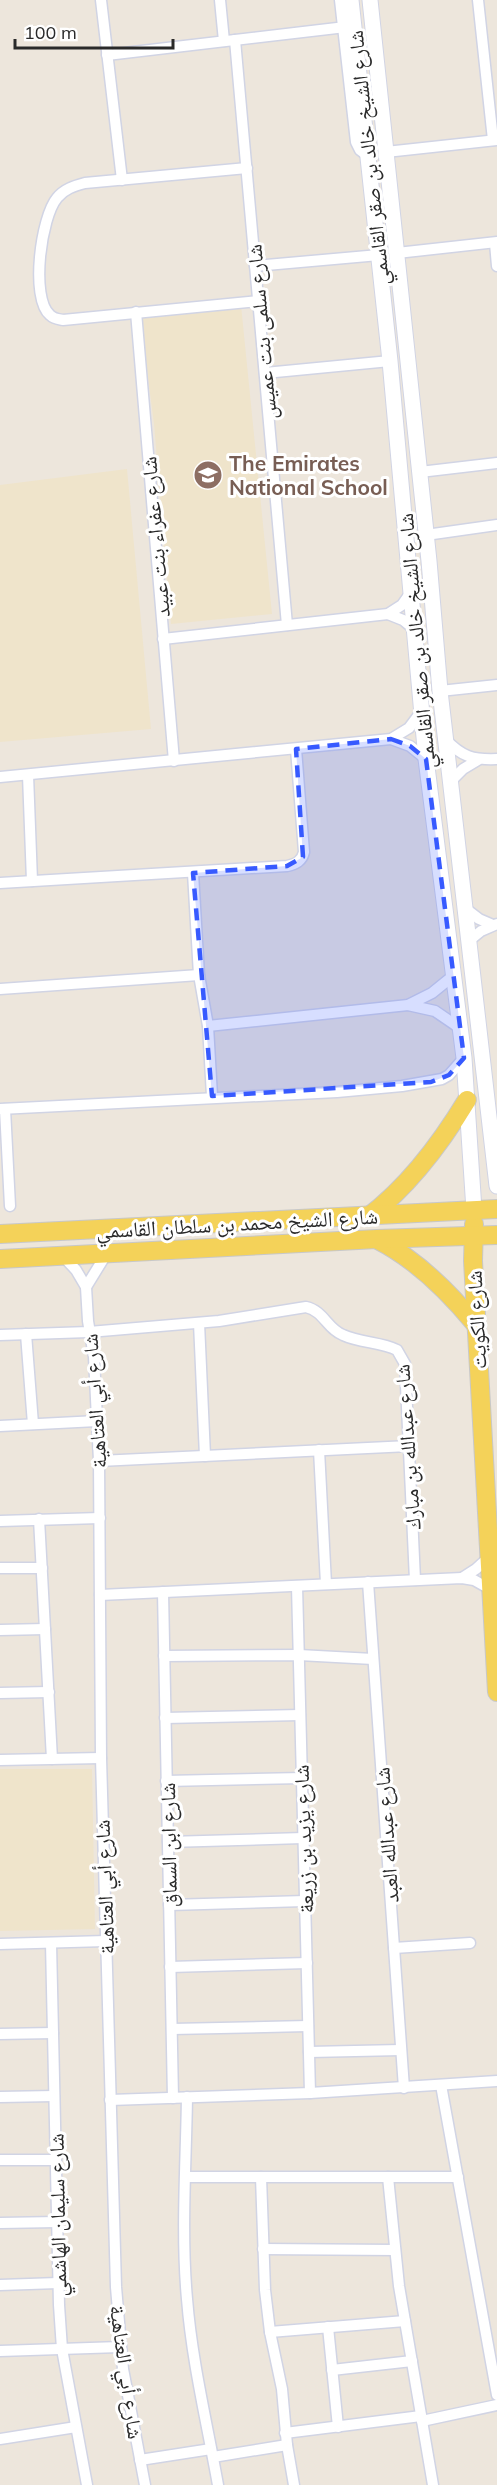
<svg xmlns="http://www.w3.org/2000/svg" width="497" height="2485" font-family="Mulish,'Noto Naskh Arabic',sans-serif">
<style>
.education{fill:#efe4cb}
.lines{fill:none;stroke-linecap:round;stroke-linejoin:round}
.minor-casing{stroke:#d1d4e4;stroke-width:13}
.secondary-casing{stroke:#d1d4e4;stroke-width:17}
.primary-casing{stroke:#c8c8c8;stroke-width:20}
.minor{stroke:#fff;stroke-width:10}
.secondary{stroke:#fff;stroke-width:15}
.primary{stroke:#f4d259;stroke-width:18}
.marked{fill:#375aff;fill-opacity:0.2;stroke:#375aff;stroke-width:4.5;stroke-dasharray:12 8;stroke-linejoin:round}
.labels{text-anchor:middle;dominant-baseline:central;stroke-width:6;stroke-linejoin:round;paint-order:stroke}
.street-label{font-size:21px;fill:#2a2a2a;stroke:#fff}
.education-label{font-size:21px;font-weight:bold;fill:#785e54;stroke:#fff;text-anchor:start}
</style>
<rect width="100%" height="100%" fill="#ede6dc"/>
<!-- education -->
<g class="education">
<polygon points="241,305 272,614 171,624 154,424 140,317"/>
<polygon points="127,469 151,729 0,742 0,485"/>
<polygon points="0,1769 92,1769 95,1929 0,1931"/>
</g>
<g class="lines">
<!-- minor casing -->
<g class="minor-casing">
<g id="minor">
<polyline points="101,0 122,180"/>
<polyline points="220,0 224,41"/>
<polyline points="340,0 356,142 360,150 368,156"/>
<polyline points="478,0 493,140"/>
<polyline points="235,40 287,625"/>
<polyline points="107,55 354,26"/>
<polyline points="386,152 497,140"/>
<path d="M247,168L85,183C74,186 64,189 57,198C41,217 30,298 50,315C54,319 58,319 63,320L258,301"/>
<polyline points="495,243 497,266"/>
<polyline points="397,253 497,242"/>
<polyline points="255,266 379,255"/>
<polyline points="136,312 174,761"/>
<polyline points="265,373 390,361"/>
<polyline points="420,472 497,463"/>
<polyline points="426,535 497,525"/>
<polyline points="388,614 403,620 415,630"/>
<polyline points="163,639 388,614 402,605 412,591"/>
<polyline points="440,691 497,685"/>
<polyline points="391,739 410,746 426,759"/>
<path d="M445,739C462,757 473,760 497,759"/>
<polyline points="28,775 32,881"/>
<polyline points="0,777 391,739 409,728 421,712"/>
<polyline points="450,782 463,769 478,760"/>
<polyline points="193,873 199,975 208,1026 212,1096"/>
<path d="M0,883L287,866C296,864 302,861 304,852L296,749"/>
<polyline points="466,909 479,919 493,925"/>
<polyline points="470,940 481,931 497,924"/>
<polyline points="0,989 199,975"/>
<polyline points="408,1005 435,1011 460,1028"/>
<polyline points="208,1026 408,1005 432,993 453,976"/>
<polyline points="0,1109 337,1092 402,1086 442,1079 449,1075 464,1058"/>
<polyline points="5,1109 10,1206"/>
<polyline points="62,1255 76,1270 86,1287 88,1321 94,1357 99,1461 101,1758 116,2287 123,2369 145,2485"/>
<polyline points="86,1287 107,1253"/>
<polyline points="199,1323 205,1456"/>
<polyline points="26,1334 33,1424"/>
<path d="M0,1335L89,1332L219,1321L306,1307C324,1311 327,1329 343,1335C360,1343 381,1342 397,1350L405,1364L415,1580"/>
<polyline points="0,1426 97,1421"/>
<polyline points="319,1450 326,1584"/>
<polyline points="99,1461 409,1446"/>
<polyline points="39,1519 52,1759"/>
<polyline points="0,1521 100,1518"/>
<polyline points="0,1568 42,1568"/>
<polyline points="462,1578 476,1569 488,1558"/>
<polyline points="368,1582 404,2088"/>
<polyline points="297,1586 310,2093"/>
<polyline points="163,1592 173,2098"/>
<polyline points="100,1595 462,1578 474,1580 490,1589"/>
<polyline points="0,1630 45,1629"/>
<polyline points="164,1656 299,1655 373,1659"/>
<polyline points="0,1693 49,1692"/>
<polyline points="165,1718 300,1715"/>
<polyline points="0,1760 101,1758"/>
<polyline points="166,1781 302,1778"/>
<polyline points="168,1842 303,1838"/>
<polyline points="169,1905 305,1901"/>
<polyline points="51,1943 59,2305 62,2349 87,2485"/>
<polyline points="0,1944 106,1941"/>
<polyline points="394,1948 470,1943"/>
<polyline points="170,1967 307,1963"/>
<polyline points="172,2029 308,2026"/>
<polyline points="0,2034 53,2033"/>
<polyline points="309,2052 401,2050"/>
<polyline points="441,2085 497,2395"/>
<polyline points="0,2097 54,2096"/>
<path d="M187,2097C186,2164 181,2233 187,2299C192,2362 207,2423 218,2485"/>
<polyline points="110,2100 310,2093 497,2081"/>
<polyline points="0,2160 56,2160"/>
<polyline points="186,2177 458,2177"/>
<polyline points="261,2177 265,2290 270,2332 282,2389 287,2445 294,2485"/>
<polyline points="388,2177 399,2286 433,2485"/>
<polyline points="0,2223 57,2222"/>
<polyline points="263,2249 395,2250"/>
<polyline points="0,2285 58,2283"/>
<polyline points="328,2327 338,2427"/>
<polyline points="270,2332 405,2321"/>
<polyline points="0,2351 120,2347"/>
<polyline points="332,2370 412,2361"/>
<polyline points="422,2421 497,2405"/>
<polyline points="285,2433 421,2416"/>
<polyline points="0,2439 76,2427"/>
<polyline points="213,2457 287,2445"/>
<polyline points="140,2460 211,2449"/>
</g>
</g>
<!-- secondary casing -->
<g class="secondary-casing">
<g id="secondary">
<polyline points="351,0 390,361 426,759 464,1058 474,1210"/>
<polyline points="370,0 429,561 440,691 497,1186"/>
</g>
</g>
<!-- primary casing -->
<g class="primary-casing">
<g id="primary">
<path d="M368,1217C409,1186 441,1143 467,1100"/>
<polyline points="474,1224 473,1261 497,1692"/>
<polyline points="0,1234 497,1209"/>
<path d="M378,1240C417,1260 449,1292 476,1325"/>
<polyline points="0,1259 377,1239 497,1235"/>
</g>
</g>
<!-- minor -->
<use href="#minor" class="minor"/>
<!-- secondary -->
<use href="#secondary" class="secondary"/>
<!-- primary -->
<use href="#primary" class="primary"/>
</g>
<!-- marked area -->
<path class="marked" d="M391,739L410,746L426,759L464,1058L449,1075L431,1082L212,1096L193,873L287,866L303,857L296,749Z"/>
<!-- icons -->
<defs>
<g id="school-disc" transform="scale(1.5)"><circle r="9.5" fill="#8d6e63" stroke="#fff"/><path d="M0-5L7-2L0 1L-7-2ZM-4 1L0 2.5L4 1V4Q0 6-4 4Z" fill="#fff"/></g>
</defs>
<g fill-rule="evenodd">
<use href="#school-disc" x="208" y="475"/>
</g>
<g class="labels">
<!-- street labels -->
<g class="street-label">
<text transform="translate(368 158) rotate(-96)">شارع الشيخ خالد بن صقر القاسمي</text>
<text transform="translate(261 332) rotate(-95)">شارع سلمى بنت عميس</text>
<text transform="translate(155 537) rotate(-95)">شارع عفراء بنت عبيد</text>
<text transform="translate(416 641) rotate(-95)">شارع الشيخ خالد بن صقر القاسمي</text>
<text transform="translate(237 1223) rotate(-3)">شارع الشيخ محمد بن سلطان القاسمي</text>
<text transform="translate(476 1320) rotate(-93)">شارع الكويت</text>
<text transform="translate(94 1401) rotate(-94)">شارع أبي العتاهية</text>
<text transform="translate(407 1447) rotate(-94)">شارع عبدالله بن مبارك</text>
<text transform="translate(386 1835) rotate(-94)">شارع عبدالله العبد</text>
<text transform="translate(303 1839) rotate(-92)">شارع يزيد بن زريعة</text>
<text transform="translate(168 1845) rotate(-91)">شارع ابن السماق</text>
<text transform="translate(104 1887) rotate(-92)">شارع أبي العتاهية</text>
<text transform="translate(57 2215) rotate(-91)">شارع سليمان الهاشمي</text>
<text transform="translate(127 2372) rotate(82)">شارع أبي العتاهية</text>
</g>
<!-- education labels -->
<g class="education-label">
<text x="229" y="463">The Emirates<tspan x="229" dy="24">National School</tspan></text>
</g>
</g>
<!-- scale -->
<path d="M15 39v9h158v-9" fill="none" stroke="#2a2a2a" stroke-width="3"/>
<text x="24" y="39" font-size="18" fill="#2a2a2a" stroke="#ffffff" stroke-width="4.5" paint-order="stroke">100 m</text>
</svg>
